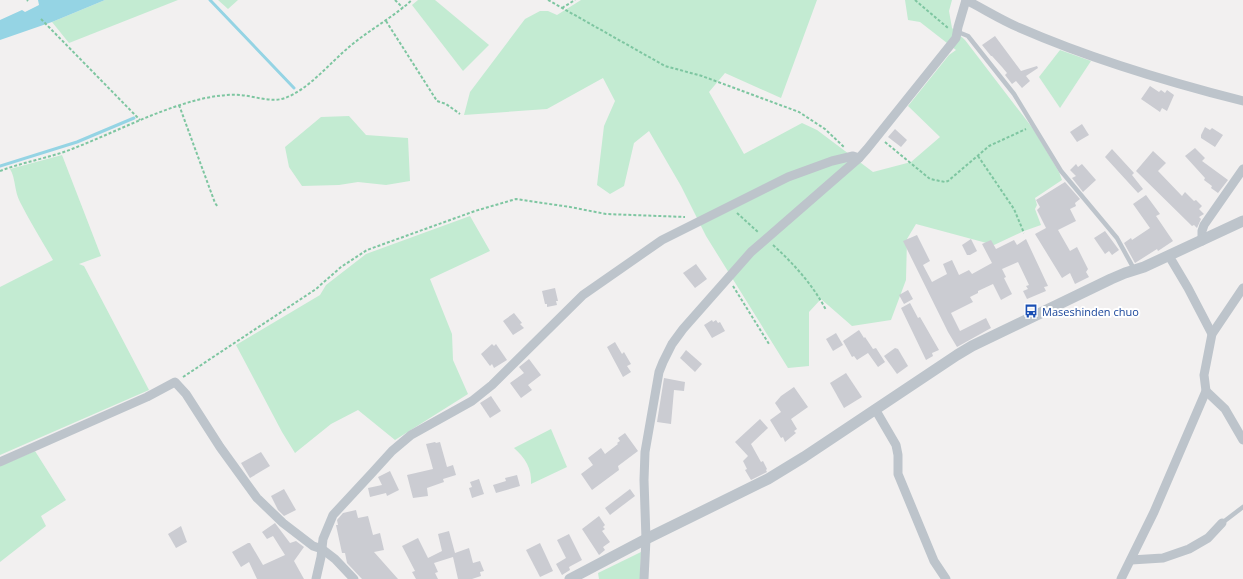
<svg xmlns="http://www.w3.org/2000/svg" width="1243" height="579" font-family="'Open Sans',sans-serif">
<style>
.green{fill:#c3ebd2}
.water{fill:#95d4e4}
.lines{fill:none;stroke-linecap:round;stroke-linejoin:round}
.stream{stroke:#95d4e4;stroke-width:3}
.building{fill:#cbccd2}
.path{stroke:#7ec6a1;stroke-width:2;stroke-dasharray:3 2;stroke-linecap:butt}
.service{stroke:#bdc4cb;stroke-width:4.5}
.minor{stroke:#bdc4cb;stroke-width:9}
.tertiary{stroke:#bdc4cb;stroke-width:11}
.labels{text-anchor:middle;dominant-baseline:central;stroke-width:4;stroke-linejoin:round;paint-order:stroke}
.transit-label{font-size:11px;fill:#164399;stroke:#fff;text-anchor:start}
</style>
<rect width="100%" height="100%" fill="#f2f0f0"/>
<!-- green -->
<g class="green">
<polygon points="105,0 178,0 69,43 52,22"/>
<polygon points="218,0 238,0 228,9"/>
<polygon points="418,0 435,0 489,45 463,71 412,5"/>
<polygon points="581,0 817,0 781,98 725,73 709,92 744,154 802,123 817,130 873,172 911,162 940,137 908,106 949,55 956,50 920,22 908,20 905,0 952,0 949,11 952,28 965,40 1034,130 1059,172 1062,180 1035,198 1037,205 1035,209 1041,225 1024,231 994,245 916,224 907,239 906,280 891,320 852,326 821,299 809,312 809,366 788,368 706,236 681,186 649,131 634,143 624,186 610,194 597,185 604,126 615,101 603,78 547,109 464,115 470,92 525,19 540,11 548,11 557,15"/>
<polygon points="1060,50 1091,61 1060,108 1039,77"/>
<polygon points="349,116 366,135 408,138 410,181 386,185 358,182 339,185 302,186 289,167 285,147 321,117"/>
<path d="M62,155L101,256L79,264L84,266L149,390L0,455V287L53,260C42,241 30,222 20,202C14,191 16,179 10,169Z"/>
<polygon points="470,216 490,251 430,279 452,334 453,360 468,394 395,440 358,410 331,424 295,453 282,432 236,345 320,295 326,285 366,254"/>
<path d="M551,429L567,467L531,484C532,468 525,458 514,448Z"/>
<polygon points="35,451 66,500 41,516 46,526 0,562 0,466"/>
<polygon points="641,552 640,579 599,579 598,573"/>
</g>
<!-- water -->
<polygon class="water" points="38,0 105,0 52,22 0,40 0,20 22,10 25,12 39,5"/>
<g class="lines">
<!-- stream -->
<g class="stream">
<polyline points="210,0 294,88"/>
<polyline points="0,166 77,142 134,118"/>
</g>
</g>
<!-- building -->
<g class="building">
<polygon points="995,36 1021,71 1037,66 1038,68 1026,76 1030,81 1022,88 1016,81 1012,84 1005,75 1007,73 1002,67 992,56 991,56 982,45"/>
<polygon points="1150,86 1159,92 1161,90 1165,93 1167,90 1174,95 1167,111 1162,108 1160,112 1141,99"/>
<polygon points="1082,124 1089,135 1077,142 1070,132"/>
<polygon points="1205,127 1210,130 1212,128 1223,135 1215,147 1201,138 1201,135"/>
<polygon points="895,129 907,140 901,147 888,137"/>
<polygon points="1195,148 1205,158 1202,161 1228,180 1218,193 1211,188 1212,186 1204,180 1205,178 1185,156"/>
<polygon points="1112,149 1134,173 1132,175 1143,189 1138,193 1105,157"/>
<polygon points="1153,151 1166,163 1158,171 1182,196 1185,192 1194,201 1196,200 1202,206 1199,209 1204,214 1199,217 1201,219 1197,228 1194,225 1192,226 1136,171"/>
<polygon points="1076,164 1078,167 1082,164 1096,180 1083,192 1072,178 1076,176 1070,170"/>
<polygon points="1065,182 1080,199 1075,203 1076,206 1070,209 1076,221 1058,230 1070,251 1077,247 1088,269 1086,272 1089,277 1075,284 1070,273 1062,278 1035,234 1046,228 1037,210 1040,207 1036,200"/>
<polygon points="1146,195 1160,214 1156,216 1173,241 1158,251 1157,249 1135,263 1124,243 1131,238 1132,240 1150,228 1133,204"/>
<polygon points="1105,231 1119,250 1112,255 1109,251 1105,254 1094,238"/>
<polygon points="917,235 930,261 923,265 932,282 947,274 943,264 952,260 959,275 969,270 972,274 992,263 982,244 991,240 996,249 1014,240 1017,245 1026,239 1048,286 1044,287 1046,291 1027,299 1023,291 1028,289 1026,286 1029,285 1018,262 1002,269 1006,277 1004,278 1012,294 1001,300 993,284 978,291 978,293 970,297 973,302 951,313 960,331 986,318 991,328 957,347 948,332 903,241"/>
<polygon points="971,239 977,251 970,255 967,255 962,245"/>
<polygon points="696,264 707,279 695,288 683,273"/>
<polygon points="555,288 558,301 556,301 557,305 547,307 547,304 545,304 542,291"/>
<polygon points="908,290 913,299 904,304 899,295"/>
<polygon points="910,303 918,318 920,317 939,350 932,353 933,356 926,360 901,308"/>
<polygon points="514,313 522,323 520,324 524,328 513,335 503,321"/>
<polygon points="712,320 713,322 716,320 718,323 720,322 725,331 712,338 704,325"/>
<polygon points="859,330 864,338 865,337 873,349 876,348 885,362 878,367 868,353 857,360 854,356 852,357 843,341"/>
<polygon points="836,333 843,345 833,351 826,339"/>
<polygon points="615,342 622,354 624,352 631,364 627,366 631,372 623,377 607,347"/>
<polygon points="492,344 494,346 496,344 507,360 494,368 492,364 490,366 481,354"/>
<polygon points="895,348 898,349 908,366 897,374 884,356"/>
<polygon points="686,350 702,364 695,372 680,358"/>
<polygon points="529,359 541,375 528,385 532,390 521,398 510,383 524,373 519,367"/>
<polygon points="846,373 862,397 844,408 830,383"/>
<polygon points="664,378 685,382 684,391 674,390 671,424 657,422"/>
<polygon points="794,387 808,407 791,419 797,429 794,431 796,433 785,442 783,437 781,438 770,420 781,412 775,403 781,396"/>
<polygon points="491,396 501,411 490,418 480,403"/>
<polygon points="760,419 768,428 751,444 761,462 763,461 767,469 766,470 767,472 751,480 745,470 747,469 743,461 748,456 735,442"/>
<polygon points="625,433 638,451 618,466 619,470 592,490 581,474 593,465 588,458 601,448 605,454 618,444 617,443 620,441 618,438"/>
<polygon points="435,442 436,443 440,442 447,467 453,465 456,475 443,479 444,482 427,488 428,496 413,498 407,475 433,469 426,444"/>
<polygon points="261,452 270,466 250,478 241,463"/>
<polygon points="390,471 399,490 387,496 386,493 370,497 368,488 382,485 378,477"/>
<polygon points="517,475 520,486 496,493 493,485 506,481 505,478"/>
<polygon points="479,479 484,494 472,498 469,488 472,487 470,482"/>
<polygon points="284,489 296,510 284,516 278,510 271,496"/>
<polygon points="630,489 635,496 610,515 605,508"/>
<polygon points="356,510 358,518 368,516 373,535 380,533 384,550 374,552 398,579 362,579 347,563 345,553 342,553 336,525 338,525 337,520 343,513"/>
<polygon points="599,516 605,525 603,527 605,529 602,531 610,542 603,547 605,550 599,555 582,529"/>
<polygon points="275,523 290,543 296,541 304,547 294,561 304,579 257,579 249,562 241,567 232,552 248,543 250,543 263,565 285,555 273,536 267,539 262,532"/>
<polygon points="181,526 187,542 176,548 168,534"/>
<polygon points="449,531 455,553 469,548 473,563 480,561 484,571 480,572 481,576 472,579 458,579 453,557 434,563 438,572 435,573 438,579 416,579 412,572 415,571 402,546 418,538 428,558 442,551 438,534"/>
<polygon points="569,534 582,560 569,567 570,570 562,575 556,564 566,558 557,540"/>
<polygon points="540,543 553,571 540,577 526,550"/>
</g>
<g class="lines">
<!-- path -->
<g class="path">
<polyline points="27,0 28,1"/>
<polyline points="395,0 403,8"/>
<polyline points="548,0 665,66 702,76 799,112 825,129 845,148"/>
<polyline points="915,0 948,28"/>
<polyline points="562,8 575,0"/>
<polyline points="41,19 140,120"/>
<polyline points="386,21 437,101 446,104 460,114"/>
<polyline points="179,105 215,203 218,207"/>
<polyline points="885,142 930,179 945,182 948,181 989,146 1026,129"/>
<polyline points="978,156 1014,209 1024,233"/>
<path d="M0,171C23,162 49,158 72,149C116,132 158,109 205,98C217,96 228,94 240,95C255,96 271,103 285,98C308,90 331,62 349,47C369,30 392,18 412,0"/>
<polyline points="737,213 759,233"/>
<path d="M773,245C794,264 813,285 826,310"/>
<polyline points="733,286 769,344"/>
<polyline points="183,377 316,289 341,267 367,250 475,211 516,199 570,207 606,214 685,217"/>
</g>
<!-- service -->
<g class="service">
<polyline points="958,32 968,36 1014,94 1061,171 1117,238 1134,269"/>
<polyline points="1222,523 1243,507"/>
</g>
<!-- minor -->
<g class="minor">
<path d="M966,0C984,9 1001,20 1020,28C1091,59 1168,82 1243,101"/>
<polyline points="1202,241 1202,231 1204,225 1243,169"/>
<polyline points="1169,256 1188,288 1212,334"/>
<polyline points="1206,391 1225,409 1243,440"/>
<polyline points="875,409 896,445 898,455 898,474 934,561 946,579"/>
<polyline points="0,462 147,397 175,382 186,394 220,447 257,498 283,523 313,546 322,549 335,559 354,579"/>
<polyline points="1131,560 1163,558 1189,549 1208,538 1222,523"/>
<polyline points="316,579 321,557 323,539 333,515 372,473 392,451 411,435 472,401 492,385 583,295 662,240 788,177 832,161 853,156 859,158"/>
<polyline points="644,579 646,539 644,480 645,452 659,372 663,362 672,344 683,329 751,252 859,158 867,149 956,38 958,27 966,0"/>
<polyline points="1121,579 1154,512 1206,391 1204,375 1212,334 1243,288"/>
</g>
<!-- tertiary -->
<polyline class="tertiary" points="570,579 646,539 768,479 804,457 957,355 972,346 1111,279 1125,273 1144,267 1243,221"/>
</g>
<!-- icons -->
<defs>
<g id="bus-bare" transform="scale(1.08)"><path d="M-5-6H5V4H4V6H2V4H-2V6H-4V4H-5ZM-3.5-4V0h7V-4ZM-3.5 1.2v1.5H-2V1.2ZM2 1.2v1.5H3.5V1.2Z" fill="#1a4fb4" stroke="#fff" stroke-width="2.5" paint-order="stroke"/></g>
</defs>
<g fill-rule="evenodd">
<use href="#bus-bare" x="1031" y="311"/>
</g>
<g class="labels">
<!-- transit labels -->
<g class="transit-label">
<text x="1042" y="311">Maseshinden chuo</text>
</g>
</g>
</svg>
